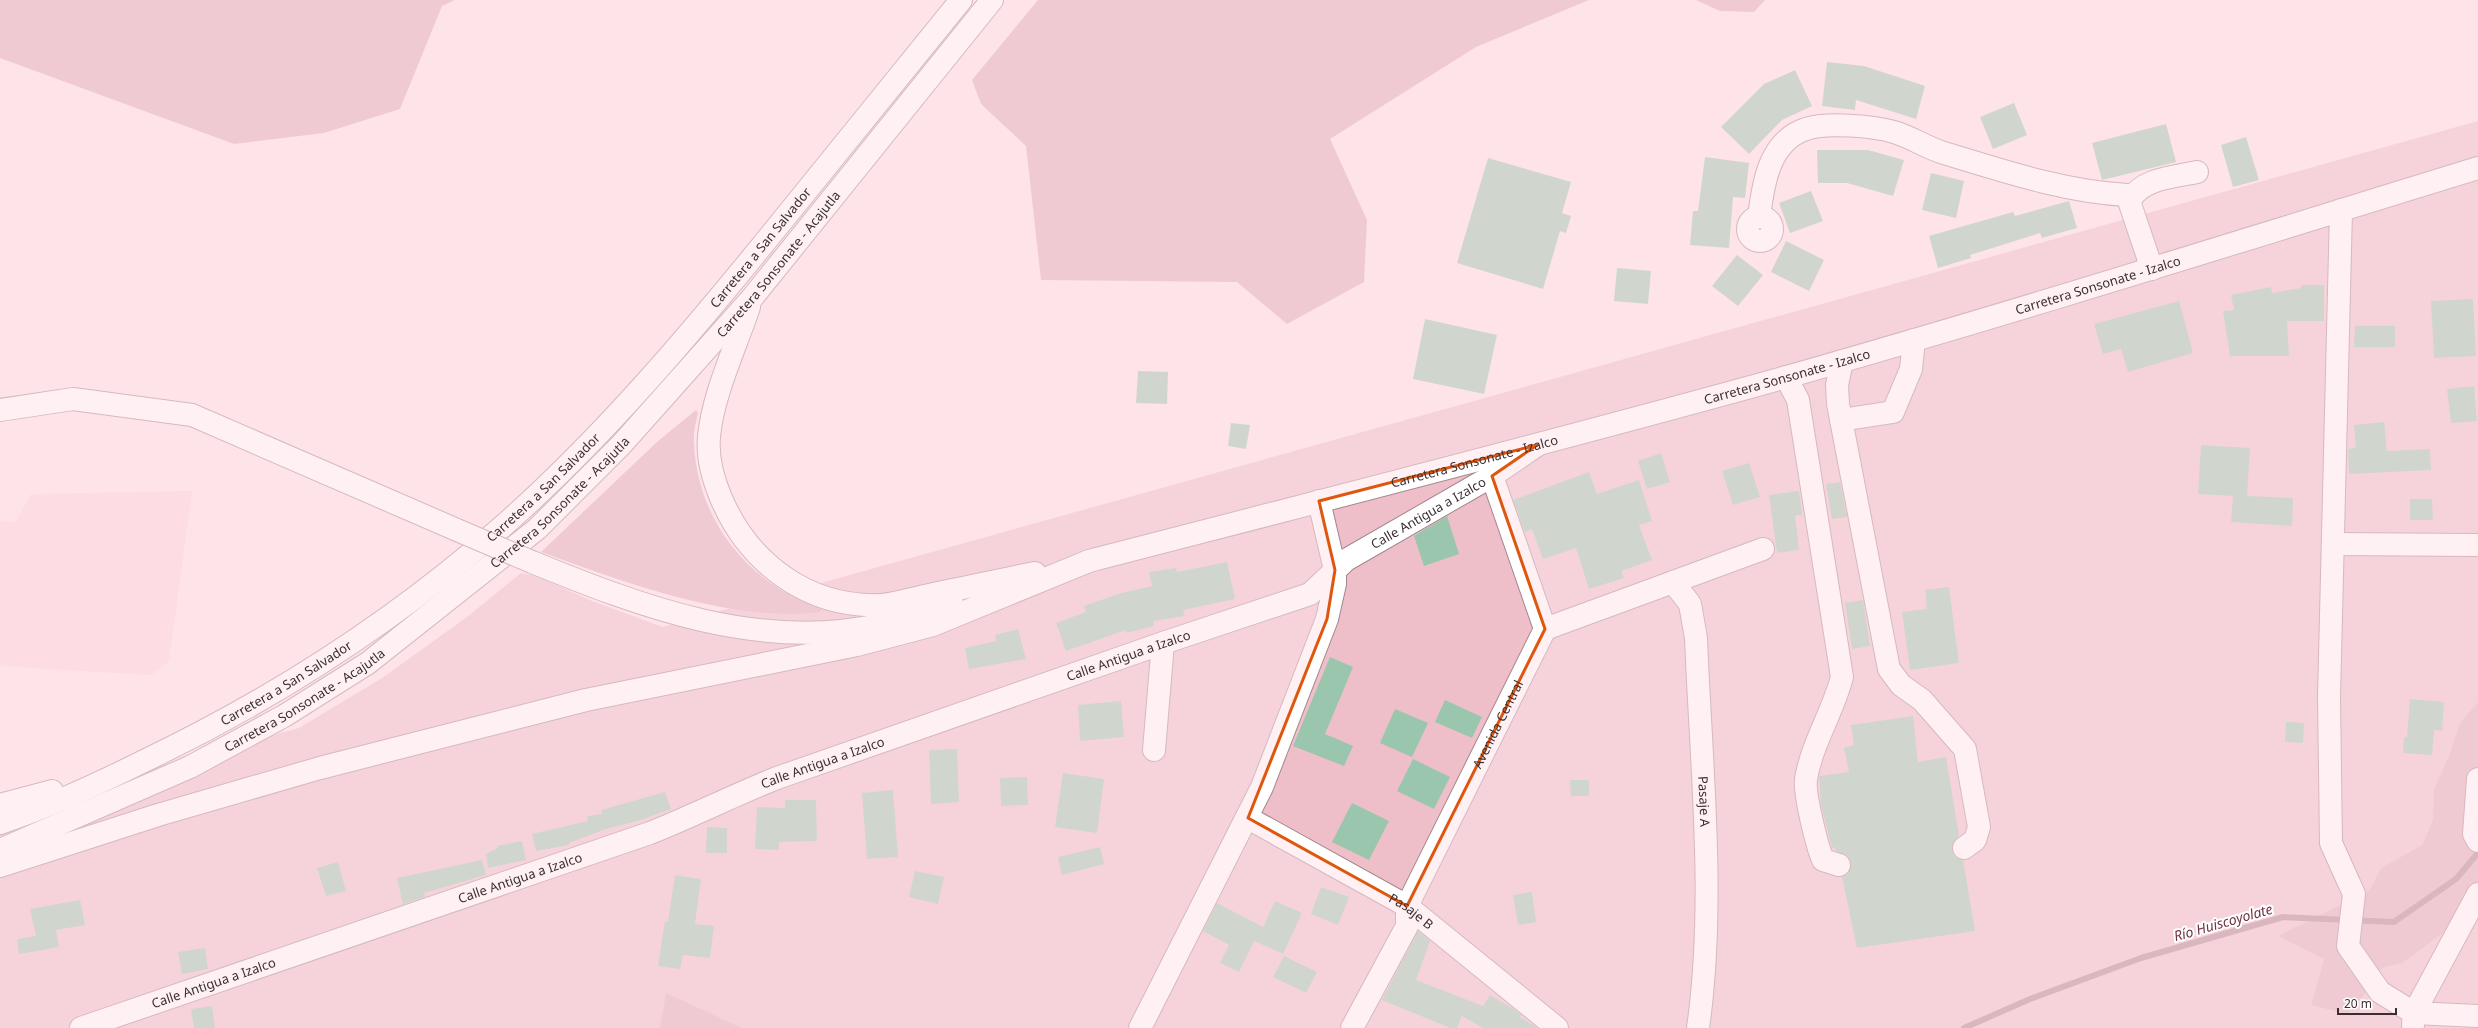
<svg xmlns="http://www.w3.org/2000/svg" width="2478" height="1028" font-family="'Noto Sans',sans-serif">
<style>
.built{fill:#fcd2db}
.green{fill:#eebec9}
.forest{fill:#deacb8}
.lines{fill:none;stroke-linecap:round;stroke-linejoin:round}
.stream{stroke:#af818c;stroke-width:6}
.building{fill:#9ac6ad}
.minor-casing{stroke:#a5868d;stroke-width:24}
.major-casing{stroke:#a5868d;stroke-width:24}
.highway-casing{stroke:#a5868d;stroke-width:24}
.minor{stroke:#fff;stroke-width:22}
.major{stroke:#fff;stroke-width:22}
.highway{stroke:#fff;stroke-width:22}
.highway-bridge-casing{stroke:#a5868d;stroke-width:24;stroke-linecap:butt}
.highway-bridge{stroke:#fff;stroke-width:22}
.marked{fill:none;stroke:#df570e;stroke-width:3;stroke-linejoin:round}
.labels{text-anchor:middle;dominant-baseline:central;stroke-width:4;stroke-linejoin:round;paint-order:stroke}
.street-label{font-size:13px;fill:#3c2f32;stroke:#fff}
.water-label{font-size:14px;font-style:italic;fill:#703345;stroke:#fff}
</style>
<rect width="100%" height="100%" fill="#fee3e9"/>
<!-- built -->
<polygon class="built" points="192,491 169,661 151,675 0,666 0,521 16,522 31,494"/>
<!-- green -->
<polygon class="green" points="2478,121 2478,1028 0,1028 0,810 299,728 382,678 467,617 521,573 536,576 592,601 663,627"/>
<!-- forest -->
<g class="forest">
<polygon points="0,0 455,0 442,6 400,109 324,133 234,144 0,58"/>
<polygon points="1038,0 1589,0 1476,47 1330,139 1367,220 1364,282 1287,324 1237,282 1041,280 1026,146 981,104 972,80"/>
<polygon points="1696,0 1765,0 1754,12 1720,11"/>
<path d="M696,410L698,413C696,423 693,432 694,443C697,520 749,585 821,608V612C731,623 624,582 541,552L658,441Z"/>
<polygon points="2478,702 2478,904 2440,935 2402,963 2382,968 2364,995 2347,1014 2311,1005 2324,959 2278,936 2369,891 2381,868 2422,845 2433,820 2434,789 2449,756 2460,723"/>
<polygon points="666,993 742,1028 660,1028"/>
</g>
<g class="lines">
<!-- stream -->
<polyline class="stream" points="1964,1028 2030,999 2141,958 2283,917 2394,922 2456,879 2478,853"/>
</g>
<!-- building -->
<g class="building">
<polygon points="1827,62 1864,66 1925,86 1916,119 1856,100 1855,110 1822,106"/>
<polygon points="1795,70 1812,106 1782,120 1749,154 1721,127 1764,84"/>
<polygon points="2014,103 2027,135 1993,149 1980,117"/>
<polygon points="2166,124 2176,162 2102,180 2092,143"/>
<polygon points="2246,137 2259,180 2233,187 2221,145"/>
<polygon points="1817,150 1868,150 1904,160 1893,196 1847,183 1818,183"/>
<polygon points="1705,157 1749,163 1745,198 1733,197 1729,248 1690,245 1693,211 1698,211"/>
<polygon points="1488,158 1571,182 1562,213 1571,216 1566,233 1560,231 1543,289 1457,263"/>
<polygon points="1931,173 1964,181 1956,218 1922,210"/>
<polygon points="1811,191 1823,221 1790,233 1779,203"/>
<polygon points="2069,201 2077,228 2042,238 2040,233 1970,255 1971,258 1938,268 1929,236 2013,212 2015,216"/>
<polygon points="1786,241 1824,260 1809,291 1771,272"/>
<polygon points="1737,255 1763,275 1738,306 1712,286"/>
<polygon points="1617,268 1651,271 1648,304 1614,301"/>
<polygon points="2301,285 2324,285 2324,321 2287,321 2289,356 2230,356 2223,311 2234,310 2231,295 2271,287 2272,293 2301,288"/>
<polygon points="2473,299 2476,356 2434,358 2431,301"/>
<polygon points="2179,301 2193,353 2128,372 2121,349 2103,354 2094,324"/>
<polygon points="1425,319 1497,335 1484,394 1413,379"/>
<polygon points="2355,326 2395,326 2395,347 2354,347"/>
<polygon points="1138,371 1168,372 1167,404 1136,403"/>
<polygon points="2474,386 2477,421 2451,423 2447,389"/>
<polygon points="2384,422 2387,451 2430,449 2431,470 2349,474 2348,449 2356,448 2354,425"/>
<polygon points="1231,423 1250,425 1246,449 1228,446"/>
<polygon points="2201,445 2250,448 2247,496 2293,498 2292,526 2231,522 2233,496 2198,494"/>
<polygon points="1661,453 1670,482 1647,489 1638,461"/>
<polygon points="1749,463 1760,497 1733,505 1722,471"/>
<polygon points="1589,472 1597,494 1639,480 1652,521 1639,525 1652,560 1621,571 1624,578 1589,589 1576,548 1543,559 1532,529 1525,532 1513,500"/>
<polygon points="1840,482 1847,517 1832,519 1826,484"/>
<polygon points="1799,491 1802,515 1795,515 1799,550 1777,553 1769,495"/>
<polygon points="2410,499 2432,499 2433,520 2410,520"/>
<polygon points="1447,516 1459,554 1424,566 1414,536"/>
<polygon points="1227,562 1235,599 1183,610 1185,616 1153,621 1154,626 1126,633 1126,630 1066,651 1056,623 1086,612 1084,606 1121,593 1152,586 1149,572 1176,568 1177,572"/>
<polygon points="1949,587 1959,663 1910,670 1902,612 1927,609 1925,590"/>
<polygon points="1863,600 1870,646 1852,649 1845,603"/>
<polygon points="1018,629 1026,659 969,669 965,648 996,641 995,635"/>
<polygon points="1330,657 1353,667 1325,734 1353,746 1344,766 1293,746"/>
<polygon points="2410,699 2444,702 2442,731 2434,730 2432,755 2403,753 2404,737 2407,737"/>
<polygon points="1445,700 1482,717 1472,738 1435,722"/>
<polygon points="1121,701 1124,737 1080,741 1078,705"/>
<polygon points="1395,709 1428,723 1412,757 1380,743"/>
<polygon points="1913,716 1918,762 1946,757 1959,836 1953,843 1952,850 1954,856 1963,860 1975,931 1857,948 1842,877 1848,874 1851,863 1848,856 1836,851 1835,847 1832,848 1821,805 1819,776 1849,772 1844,748 1854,745 1851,725"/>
<polygon points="2286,722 2304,723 2303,743 2285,742"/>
<polygon points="957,749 959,802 931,804 929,750"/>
<polygon points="1413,759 1450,777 1434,809 1397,791"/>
<polygon points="1063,773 1104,779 1097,833 1055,827"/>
<polygon points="1027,777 1028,805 1001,806 1000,778"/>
<polygon points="1570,780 1589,780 1589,796 1571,796"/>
<polygon points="893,790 898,857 867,859 862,793"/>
<polygon points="665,792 671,809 641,820 606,829 569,843 569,845 536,851 532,834 588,821 587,816 602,814 601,810"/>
<polygon points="785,800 816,800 817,841 779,842 779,850 755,849 757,807 785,808"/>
<polygon points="1352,803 1389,821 1369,860 1332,842"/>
<polygon points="707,827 727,828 727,853 706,853"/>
<polygon points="522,841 526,860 488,868 486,854 498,848 497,846"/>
<polygon points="1100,847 1104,864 1062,875 1058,857"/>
<polygon points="482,860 486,875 424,893 425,897 403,904 397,878"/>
<polygon points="338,862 346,891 326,896 317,868"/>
<polygon points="915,871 944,877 938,904 909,897"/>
<polygon points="675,875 701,879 695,924 714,926 710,958 683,955 680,969 658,966 665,921 668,922"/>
<polygon points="1321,887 1349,897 1338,925 1311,914"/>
<polygon points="1532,892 1536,922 1518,925 1513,895"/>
<polygon points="80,900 85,925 56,930 59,947 19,954 17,939 36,936 30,909"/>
<polygon points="1275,901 1302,913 1283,954 1254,941 1239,972 1220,963 1229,945 1203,931 1217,903 1263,927"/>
<polygon points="1418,931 1430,941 1416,980 1483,1006 1490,995 1512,1008 1521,1015 1520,1017 1537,1028 1483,1028 1462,1016 1457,1028 1450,1028 1382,1000"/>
<polygon points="205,948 208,969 182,974 178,952"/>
<polygon points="1284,956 1317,972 1306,993 1273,977"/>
<polygon points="212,1006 215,1028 194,1028 191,1009"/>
</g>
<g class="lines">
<!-- minor casing -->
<g class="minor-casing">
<g id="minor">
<path d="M2130,200C2143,178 2174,177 2197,172"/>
<polyline points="2341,210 2329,697 2331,843 2354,894 2348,946 2380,992 2414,1013 2478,1016"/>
<path d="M1759,217C1763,184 1769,141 1806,129C1826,122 1874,126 1894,132C1911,137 1927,148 1944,153C2003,171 2066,192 2127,195L2152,269"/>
<circle cx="1760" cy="229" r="12"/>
<polyline points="1842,361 1837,385 1838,404 1889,669 1901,685 1922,700 1965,749 1979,827 1975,840 1964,848"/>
<path d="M1786,377L1798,400L1842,677C1833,712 1812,743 1806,779C1804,794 1817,846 1823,860L1839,865"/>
<polyline points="1841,420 1893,412 1911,369 1914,340"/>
<polyline points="1492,476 1545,629"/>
<polyline points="2333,544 2478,545"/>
<path id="s1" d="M1673,582L1690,604L1696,638C1701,766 1716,901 1698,1028"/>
<polyline points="1154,750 1163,643"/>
<polyline points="2478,779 2474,834 2478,841"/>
<path id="s2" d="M1248,818L1407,906L1557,1028"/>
<polyline points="2413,1025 2414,1013 2478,894"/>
<path id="s3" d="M81,1028L650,833C693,816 734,795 777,778L1163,643L1310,594L1346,560L1492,476L1536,446"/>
<polyline points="1140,1028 1262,787 1327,619 1335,584 1335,570 1319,501"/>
<path id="s4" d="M1352,1028L1407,926V906L1545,629L1763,549"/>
</g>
</g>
<!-- major casing -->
<g class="major-casing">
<g id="major">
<path id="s5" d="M1089,561C1321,501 1553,442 1783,378C2016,312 2247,239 2478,168"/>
</g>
</g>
<!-- highway casing -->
<g class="highway-casing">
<g id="highway">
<path d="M749,307C736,346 712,397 709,437C707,458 713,479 721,498C749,564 809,608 881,605C897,604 913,598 929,595C964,588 999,580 1035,573"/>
<polyline points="0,410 73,399 192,415 457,530"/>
<path d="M532,562C642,607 759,651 879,625C904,620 928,610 952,603"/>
<polyline points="0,805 52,791"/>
<path id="s6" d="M0,823C49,807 96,785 142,762C272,700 395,621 503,526C605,436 693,331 778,226C839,151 900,75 961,0"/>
<path id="s7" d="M0,850L190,767L284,716L368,663L537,529L621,445L752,298L992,0"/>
<polyline points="0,866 158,815 320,768 586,700 857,645 933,625 1089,561"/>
</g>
</g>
<!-- minor -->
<use href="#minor" class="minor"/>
<!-- major -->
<use href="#major" class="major"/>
<!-- highway -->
<use href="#highway" class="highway"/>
<!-- highway-bridge casing -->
<g class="highway-bridge-casing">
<polyline id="highway-bridge" points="457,530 532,562"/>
</g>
<!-- highway-bridge -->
<use href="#highway-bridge" class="highway-bridge"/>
</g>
<!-- marked area -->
<path d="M0 0H2478V1028H0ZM1537,445L1492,476L1545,629L1407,906L1248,818L1327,619L1335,570L1319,501Z" fill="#fee3e9" fill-opacity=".55" fill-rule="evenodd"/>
<path class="marked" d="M1537,445L1492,476L1545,629L1407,906L1248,818L1327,619L1335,570L1319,501Z"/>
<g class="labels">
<!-- street labels -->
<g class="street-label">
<text stroke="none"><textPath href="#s6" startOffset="967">Carretera a San Salvador</textPath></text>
<text stroke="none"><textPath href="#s7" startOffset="988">Carretera Sonsonate - Acajutla</textPath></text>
<text stroke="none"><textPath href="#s5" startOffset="1046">Carretera Sonsonate - Izalco</textPath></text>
<text stroke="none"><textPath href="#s5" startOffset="722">Carretera Sonsonate - Izalco</textPath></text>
<text stroke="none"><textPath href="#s5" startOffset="398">Carretera Sonsonate - Izalco</textPath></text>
<text stroke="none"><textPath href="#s6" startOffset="643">Carretera a San Salvador</textPath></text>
<text stroke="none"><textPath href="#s7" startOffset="664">Carretera Sonsonate - Acajutla</textPath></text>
<text stroke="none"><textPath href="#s3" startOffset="1448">Calle Antigua a Izalco</textPath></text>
<text stroke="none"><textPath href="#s3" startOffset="1112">Calle Antigua a Izalco</textPath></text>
<text stroke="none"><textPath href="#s6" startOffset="319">Carretera a San Salvador</textPath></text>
<text stroke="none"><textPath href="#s7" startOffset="340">Carretera Sonsonate - Acajutla</textPath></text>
<text stroke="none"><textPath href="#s4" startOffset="339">Avenida Central</textPath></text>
<text stroke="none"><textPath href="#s3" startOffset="788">Calle Antigua a Izalco</textPath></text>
<text stroke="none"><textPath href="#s1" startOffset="226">Pasaje A</textPath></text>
<text stroke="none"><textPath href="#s3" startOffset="464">Calle Antigua a Izalco</textPath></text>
<text stroke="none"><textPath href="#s2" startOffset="188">Pasaje B</textPath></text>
<text stroke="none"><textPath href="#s3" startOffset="140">Calle Antigua a Izalco</textPath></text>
</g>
<!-- water labels -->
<g class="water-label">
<text transform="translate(2223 922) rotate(-16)">Río Huiscoyolate</text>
</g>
</g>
<!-- scale -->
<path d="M2338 1008v6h58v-6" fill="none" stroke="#3c2f32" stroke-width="2"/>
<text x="2344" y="1008" font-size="12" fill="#3c2f32" stroke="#ffffff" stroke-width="3" paint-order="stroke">20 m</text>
</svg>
